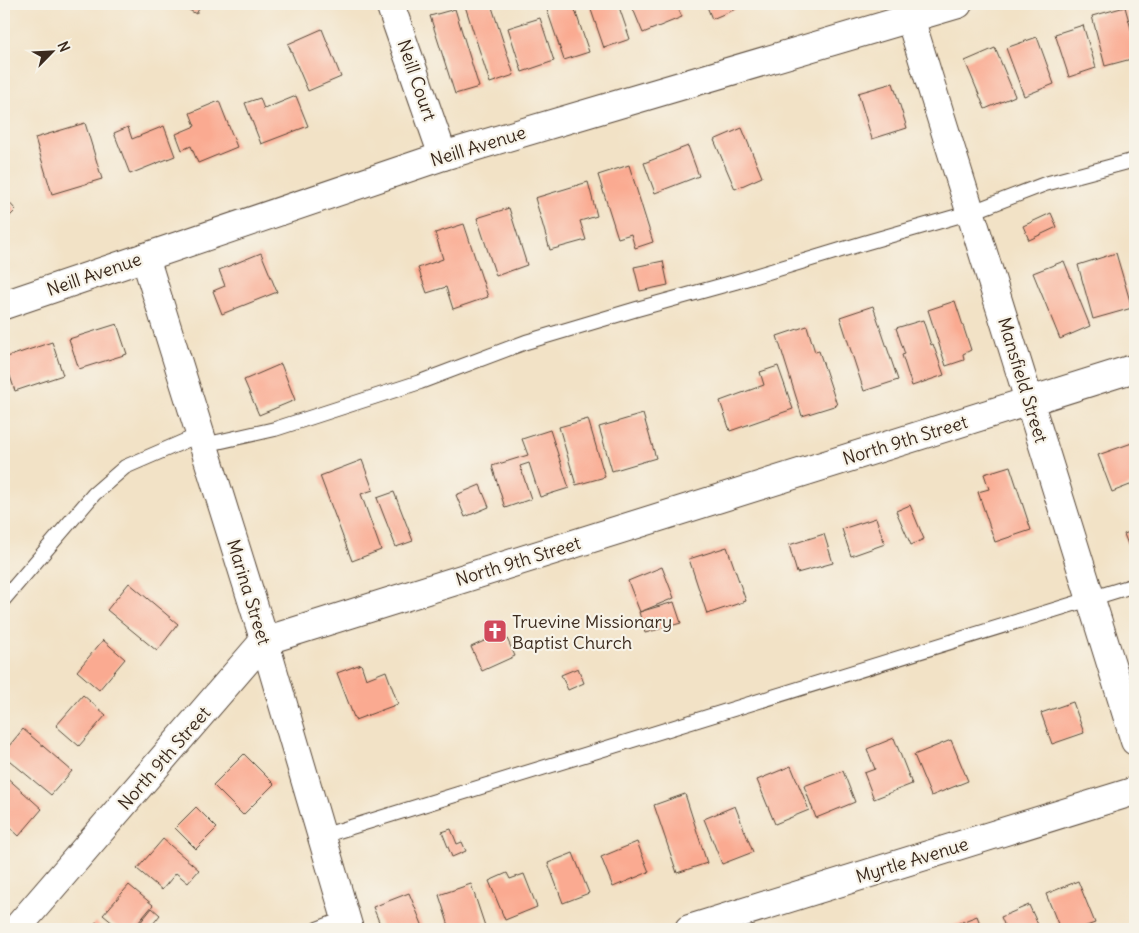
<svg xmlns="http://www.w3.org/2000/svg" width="1139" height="933" font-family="Delius,sans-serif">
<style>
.building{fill:#faaa91}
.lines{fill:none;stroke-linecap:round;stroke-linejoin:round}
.service-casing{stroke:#564637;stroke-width:16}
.minor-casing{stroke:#564637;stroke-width:30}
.service{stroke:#fff;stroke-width:14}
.minor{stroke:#fff;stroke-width:28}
.labels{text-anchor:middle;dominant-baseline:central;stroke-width:4.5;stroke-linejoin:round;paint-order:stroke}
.street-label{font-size:18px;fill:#3b2a1e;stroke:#f7f3e8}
.poi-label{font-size:18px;fill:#3b2a1e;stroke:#f7f3e8;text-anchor:start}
</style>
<rect width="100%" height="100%" fill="#f7f3e8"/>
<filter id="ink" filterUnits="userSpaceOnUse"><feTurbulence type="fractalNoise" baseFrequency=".02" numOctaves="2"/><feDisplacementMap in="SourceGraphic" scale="10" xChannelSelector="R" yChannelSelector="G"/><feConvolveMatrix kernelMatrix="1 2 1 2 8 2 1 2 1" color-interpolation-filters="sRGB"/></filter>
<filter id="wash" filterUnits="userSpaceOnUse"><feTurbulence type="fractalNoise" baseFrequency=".0096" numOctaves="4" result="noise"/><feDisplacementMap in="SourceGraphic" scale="20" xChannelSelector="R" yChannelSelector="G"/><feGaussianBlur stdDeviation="1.12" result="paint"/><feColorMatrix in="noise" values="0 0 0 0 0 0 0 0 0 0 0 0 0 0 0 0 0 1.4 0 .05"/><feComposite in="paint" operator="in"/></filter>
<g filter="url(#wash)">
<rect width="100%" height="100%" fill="#f2e2c6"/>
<g id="blocks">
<!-- building -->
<g class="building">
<polygon points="179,4 202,4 196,14"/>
<polygon points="472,4 491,4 514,75 490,83 465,6"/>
<polygon points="545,4 573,4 589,52 564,60"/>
<polygon points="589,4 618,4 630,39 604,48"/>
<polygon points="631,4 676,4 682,17 643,33"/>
<polygon points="706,4 745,4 745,5 712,19"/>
<polygon points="1125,7 1135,43 1135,58 1105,66 1092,16"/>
<polygon points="455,9 479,87 455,94 430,16"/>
<polygon points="540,18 554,61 522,72 508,28"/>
<polygon points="1083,25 1096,68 1069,77 1055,34"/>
<polygon points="322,29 341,77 308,91 288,44"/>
<polygon points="1037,37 1054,84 1024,96 1006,48"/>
<polygon points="995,48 1015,96 985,109 965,61"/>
<polygon points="893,83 907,128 872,139 858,93"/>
<polygon points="296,96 308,126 261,144 245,103 260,98 264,109"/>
<polygon points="219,101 237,147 198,163 191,146 182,150 176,134 195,126 190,113"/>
<polygon points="85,123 102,179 52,194 35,138"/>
<polygon points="164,126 175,156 130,174 114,133 128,127 132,139"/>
<polygon points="742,128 762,177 735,189 714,140"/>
<polygon points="688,146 699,176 655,193 644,163"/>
<polygon points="629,165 653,242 635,248 631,234 618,238 598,175"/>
<polygon points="588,182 597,216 580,221 586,240 550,250 535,198"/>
<polygon points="4,197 16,210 4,222"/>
<polygon points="509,208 527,265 496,276 477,218"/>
<polygon points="1051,213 1057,227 1029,240 1023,226"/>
<polygon points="464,224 488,297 453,309 446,287 427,293 418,268 443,259 435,233"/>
<polygon points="261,253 277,292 222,314 213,291 225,286 219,270"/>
<polygon points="1116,253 1132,308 1093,319 1078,265"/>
<polygon points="663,261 668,285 640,291 634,267"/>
<polygon points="1064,261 1090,326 1060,339 1033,273"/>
<polygon points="955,301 971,350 963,354 964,360 946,366 928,310"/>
<polygon points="873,306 898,380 864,391 840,317"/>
<polygon points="923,320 931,345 933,344 944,375 912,386 902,355 905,354 896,328"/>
<polygon points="117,324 127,354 79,369 69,339"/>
<polygon points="807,326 815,352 819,351 837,405 802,416 777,336"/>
<polygon points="52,342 63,375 15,391 4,358"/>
<polygon points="281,364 295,400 259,415 244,380"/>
<polygon points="778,366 793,409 730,431 720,401 764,385 760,372"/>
<polygon points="643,414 656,458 612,471 599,427"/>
<polygon points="588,419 605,477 576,485 559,427"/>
<polygon points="550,430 569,488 540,497 529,463 520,466 531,499 505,508 492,466 528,455 522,439"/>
<polygon points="1132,443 1135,452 1135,483 1112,492 1098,455"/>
<polygon points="362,460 373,490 361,494 381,550 352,561 320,476"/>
<polygon points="1010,466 1031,530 995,542 978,492 989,489 984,474"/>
<polygon points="480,485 489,507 465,517 456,495"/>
<polygon points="394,492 413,541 396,547 377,498"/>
<polygon points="910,505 924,539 911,545 896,511"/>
<polygon points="876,518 885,544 851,556 842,529"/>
<polygon points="1135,530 1135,563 1124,534"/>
<polygon points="824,534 833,563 797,573 789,545"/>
<polygon points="727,547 746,601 707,614 689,559"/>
<polygon points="662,567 674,598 640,612 628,581"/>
<polygon points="129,583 178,624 157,651 107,610"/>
<polygon points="674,602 681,623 645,633 639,612"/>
<polygon points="504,632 515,656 482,671 471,647"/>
<polygon points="103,640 125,659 99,690 77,671"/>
<polygon points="361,664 366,679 386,671 398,704 355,720 337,673"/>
<polygon points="578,668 584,683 568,690 561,675"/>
<polygon points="83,695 106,715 79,746 56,726"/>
<polygon points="1073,702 1084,733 1052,744 1041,713"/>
<polygon points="23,729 72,771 51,795 4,756 4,752"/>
<polygon points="894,738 912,784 874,799 864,773 875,769 867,749"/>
<polygon points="951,740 968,781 931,796 914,755"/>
<polygon points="244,754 274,784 243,815 213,785"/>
<polygon points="791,766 809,810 775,824 757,780"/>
<polygon points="843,771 855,802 816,818 804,786"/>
<polygon points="4,775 42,809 19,836 4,822"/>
<polygon points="685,794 707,863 677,873 654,805"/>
<polygon points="735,806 753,852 722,864 704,819"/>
<polygon points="196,807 217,828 196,849 175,828"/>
<polygon points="451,829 457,844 462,842 466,851 452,857 442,832"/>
<polygon points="163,839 199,870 188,883 176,873 162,890 137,869"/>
<polygon points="637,842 649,872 613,887 601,857"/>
<polygon points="573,853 589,893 563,903 548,863"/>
<polygon points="507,873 510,879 524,874 537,907 505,920 489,881"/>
<polygon points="1078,881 1095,923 1078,929 1060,929 1046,894"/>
<polygon points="471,884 486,929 450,929 439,895"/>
<polygon points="129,885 153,905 133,929 120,929 103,915"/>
<polygon points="409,893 424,929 382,929 373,907"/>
<polygon points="1029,905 1040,929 1006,929 1001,917"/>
<polygon points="152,908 160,915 149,929 135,929"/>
<polygon points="977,916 982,929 944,929"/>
<polygon points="96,922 104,929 90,929"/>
</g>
</g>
</g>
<g filter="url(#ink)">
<use href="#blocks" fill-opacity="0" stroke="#564637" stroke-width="1"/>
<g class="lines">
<!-- service casing -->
<g class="service-casing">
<g id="service">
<polyline points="204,445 275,429 420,382 526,342 637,309 735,282 864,243 972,212 1045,184 1135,160"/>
<polyline points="4,599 94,494 125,467 201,434"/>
<polyline points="322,836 1135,585"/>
<polyline points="317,929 346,918"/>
</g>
</g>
<!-- minor casing -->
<g class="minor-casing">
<g id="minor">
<polyline points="390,4 443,156"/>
<path d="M910,18C987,258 1059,500 1135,741"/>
<polyline points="145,257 260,626 349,929"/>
<polyline points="4,305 443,156 958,4"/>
<polyline points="16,929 264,641 1135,368"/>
<polyline points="689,929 1135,791"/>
</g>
</g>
<!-- service -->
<use href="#service" class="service"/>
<!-- minor -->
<use href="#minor" class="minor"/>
</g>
</g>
<!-- icons -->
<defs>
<g id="church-square" transform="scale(1.25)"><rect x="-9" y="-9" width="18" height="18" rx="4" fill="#d1495b" stroke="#f7f3e8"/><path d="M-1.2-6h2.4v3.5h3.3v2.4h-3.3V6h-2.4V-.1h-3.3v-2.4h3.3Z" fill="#fff"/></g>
</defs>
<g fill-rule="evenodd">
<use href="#church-square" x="495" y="631"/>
</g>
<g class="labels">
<!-- street labels -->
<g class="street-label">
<text transform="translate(417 80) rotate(71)">Neill Court</text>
<text transform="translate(478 146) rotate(-17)">Neill Avenue</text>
<text transform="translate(94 274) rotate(-19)">Neill Avenue</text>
<text transform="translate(1023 380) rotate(73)">Mansfield Street</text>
<text transform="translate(905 440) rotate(-17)">North 9th Street</text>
<text transform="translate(518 561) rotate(-17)">North 9th Street</text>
<text transform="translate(249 592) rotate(73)">Marina Street</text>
<text transform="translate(164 758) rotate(-49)">North 9th Street</text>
<text transform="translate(912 860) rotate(-17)">Myrtle Avenue</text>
</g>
<!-- poi labels -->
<g class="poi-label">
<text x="512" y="621">Truevine Missionary<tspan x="512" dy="21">Baptist Church</tspan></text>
</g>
</g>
<!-- margin -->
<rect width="1139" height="933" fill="none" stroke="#f7f3e8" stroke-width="20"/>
<!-- north arrow -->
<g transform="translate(52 52) rotate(66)" stroke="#f7f3e8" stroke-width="4" paint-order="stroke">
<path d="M0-4L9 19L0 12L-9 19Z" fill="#3b2a1e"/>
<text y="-8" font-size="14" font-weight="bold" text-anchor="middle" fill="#3b2a1e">N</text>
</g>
</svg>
